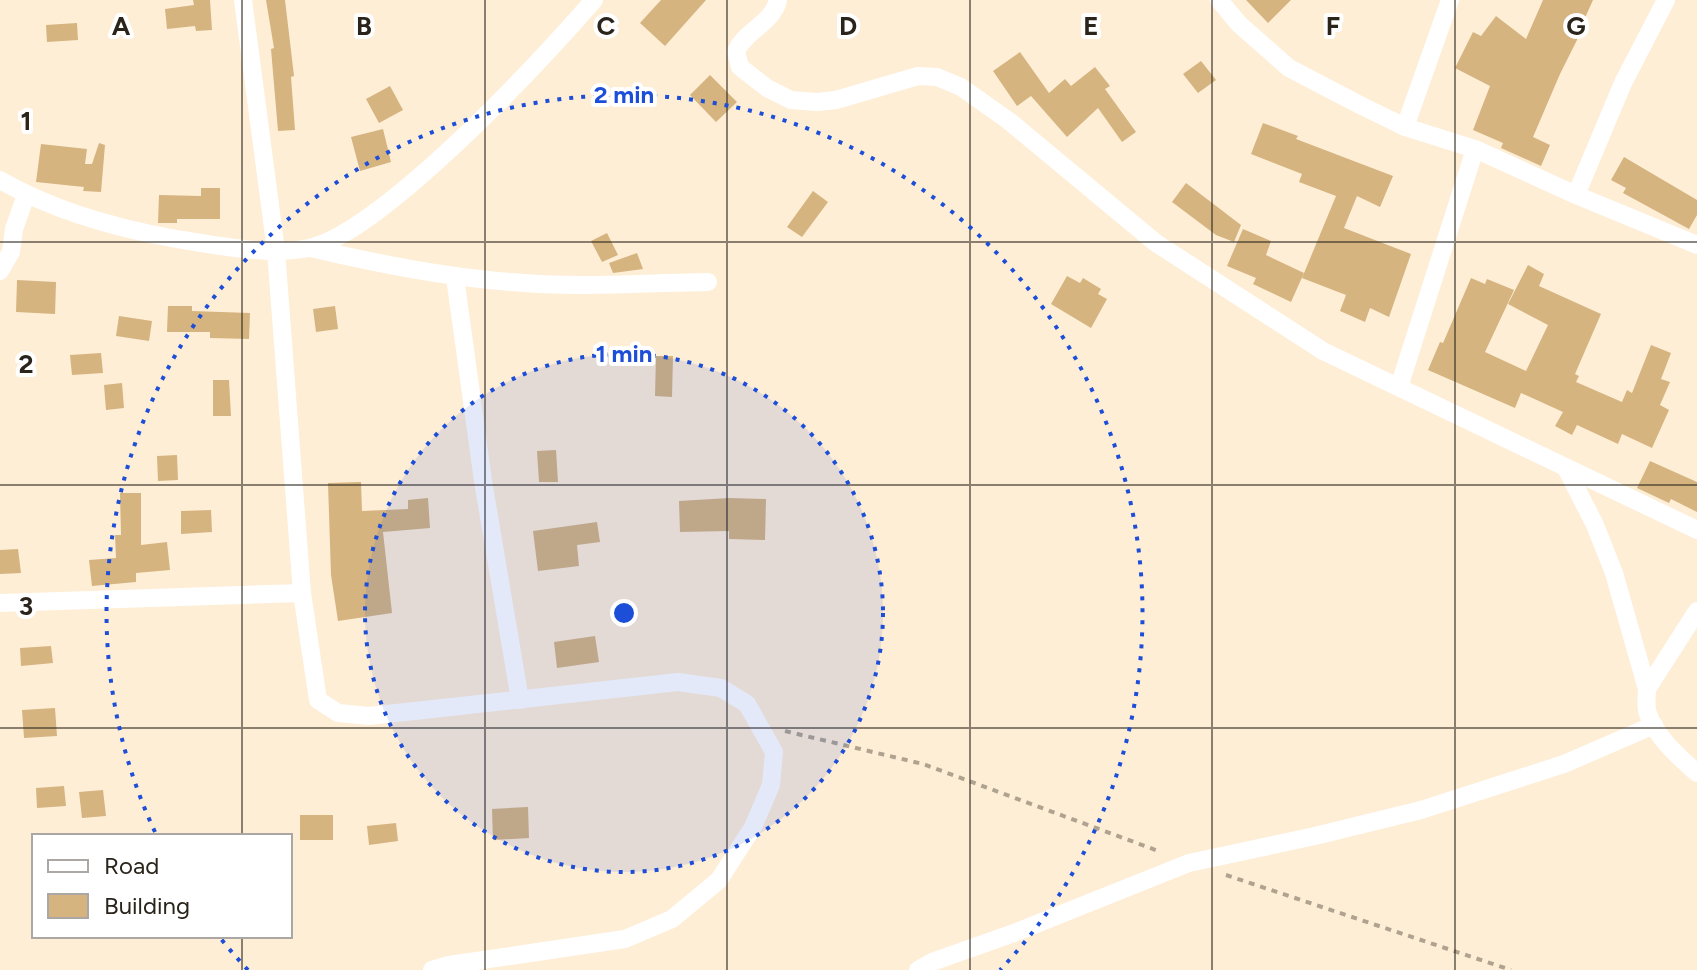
<svg xmlns="http://www.w3.org/2000/svg" width="1697" height="970" font-family="Figtree,sans-serif">
<style>
.building{fill:#d5b480}
.lines{fill:none;stroke-linecap:round;stroke-linejoin:round}
.path{stroke:#afa390;stroke-width:4;stroke-dasharray:6 6;stroke-linecap:butt}
.minor{stroke:#fff;stroke-width:18}
.grid{fill:none;stroke:#2a241b;stroke-width:2;stroke-opacity:0.55}
.ring{fill:none;stroke:#1d4ed8;stroke-width:4;stroke-dasharray:4 8}
.grid-label{font-size:26px;text-anchor:middle;font-weight:bold;fill:#2a241b;stroke:#fff;stroke-width:8;stroke-linejoin:round;paint-order:stroke}
.centre{fill:#1d4ed8;stroke:#fff;stroke-width:4}
.ring-label{font-size:24px;text-anchor:middle;font-weight:bold;fill:#1d4ed8;stroke:#fff;stroke-width:8;stroke-linejoin:round;paint-order:stroke}
</style>
<rect width="100%" height="100%" fill="#feeed6"/>
<!-- building -->
<g class="building">
<polygon points="193,0 210,0 212,30 196,31 195,26 167,29 165,9 194,5"/>
<polygon points="266,0 285,0 294,76 291,77 295,130 278,131 271,49 274,48"/>
<polygon points="661,0 706,0 665,46 640,23"/>
<polygon points="1246,0 1291,0 1268,23"/>
<polygon points="1543,0 1593,0 1580,29 1582,30 1560,74 1533,137 1550,145 1541,166 1501,148 1503,143 1473,130 1490,86 1455,68 1473,32 1481,36 1496,16 1526,39"/>
<polygon points="77,23 78,40 47,42 46,25"/>
<polygon points="1020,52 1049,93 1065,79 1071,86 1095,67 1110,86 1105,89 1136,132 1122,142 1098,108 1067,137 1031,96 1017,106 993,71"/>
<polygon points="1201,61 1216,80 1198,93 1183,74"/>
<polygon points="710,75 737,102 716,122 690,95"/>
<polygon points="390,86 403,110 379,123 366,99"/>
<polygon points="1263,123 1298,136 1296,139 1393,176 1380,207 1357,196 1344,228 1411,254 1389,317 1370,308 1365,322 1340,311 1346,295 1302,278 1336,196 1299,182 1302,174 1251,154"/>
<polygon points="383,129 391,162 360,171 351,137"/>
<polygon points="99,143 105,145 101,192 83,191 84,187 36,182 41,144 87,149 85,164 92,164"/>
<polygon points="1624,157 1697,200 1697,215 1689,229 1623,193 1626,188 1611,180"/>
<polygon points="1186,183 1241,225 1234,242 1216,235 1172,202"/>
<polygon points="201,188 220,188 220,219 177,219 177,223 158,223 159,195 201,196"/>
<polygon points="813,191 828,202 802,237 787,227"/>
<polygon points="1243,229 1271,241 1266,255 1304,273 1291,302 1253,284 1256,278 1227,266"/>
<polygon points="607,233 618,255 602,262 591,241"/>
<polygon points="637,253 643,269 613,273 609,263"/>
<polygon points="1528,265 1544,274 1539,286 1601,314 1575,374 1579,376 1576,382 1622,402 1627,390 1632,393 1651,345 1671,353 1661,379 1670,382 1660,405 1669,410 1652,448 1622,434 1618,444 1577,425 1572,435 1555,426 1563,412 1521,393 1515,408 1428,370 1440,342 1443,343 1471,278 1485,284 1487,279 1514,290 1485,352 1526,371 1548,325 1508,304"/>
<polygon points="1067,276 1080,283 1083,278 1101,289 1098,294 1107,299 1091,328 1051,304"/>
<polygon points="17,280 56,282 55,314 16,312"/>
<polygon points="168,306 192,306 192,311 250,313 249,339 210,338 210,332 167,332"/>
<polygon points="335,306 338,329 316,332 313,309"/>
<polygon points="119,316 152,321 149,341 116,336"/>
<polygon points="101,353 103,373 72,375 70,355"/>
<polygon points="656,356 673,356 672,397 655,396"/>
<polygon points="213,380 229,380 231,416 213,416"/>
<polygon points="122,383 124,408 106,410 104,385"/>
<polygon points="556,450 558,482 539,482 537,451"/>
<polygon points="177,455 178,480 158,481 157,456"/>
<polygon points="1650,461 1697,482 1697,512 1671,499 1669,503 1637,488"/>
<polygon points="361,482 362,511 408,509 408,500 428,498 430,528 383,532 392,613 338,621 331,575 328,483"/>
<polygon points="120,493 141,493 141,545 167,542 170,570 136,573 136,582 92,586 89,560 116,558 115,535 121,535"/>
<polygon points="729,498 766,499 765,540 729,539 729,531 680,532 679,501"/>
<polygon points="211,510 212,532 181,534 181,511"/>
<polygon points="597,522 600,542 577,545 579,566 538,571 533,531"/>
<polygon points="18,549 21,573 0,574 0,550"/>
<polygon points="595,636 599,662 557,668 554,642"/>
<polygon points="51,646 53,663 21,666 20,648"/>
<polygon points="55,708 57,736 24,738 22,710"/>
<polygon points="64,786 66,806 37,808 36,788"/>
<polygon points="103,790 106,816 82,818 79,792"/>
<polygon points="528,807 529,838 493,840 492,809"/>
<rect x="300" y="815" width="33" height="25"/>
<polygon points="396,823 398,841 369,845 367,826"/>
</g>
<g class="lines">
<!-- path -->
<g class="path">
<polyline points="785,731 923,764 1161,852"/>
<polyline points="1226,875 1511,970"/>
</g>
<!-- minor -->
<g class="minor">
<polyline points="243,0 276,251 302,593 318,700 338,713 369,716 678,682 721,688 747,704 774,752 771,785 753,827 719,880 672,919 625,939 449,965 432,970"/>
<path d="M778,0C773,23 746,30 736,51L740,67L767,88L791,100L817,102L836,100L918,76L937,77L961,87L1009,121L1156,243L1323,351L1697,530"/>
<polyline points="1219,0 1239,24 1289,68 1360,105 1405,127 1475,149 1576,195 1697,245"/>
<polyline points="1405,127 1450,0"/>
<path d="M0,180C52,210 111,227 171,238C212,245 268,256 309,248C342,241 386,205 411,184C478,127 536,66 594,0"/>
<polyline points="1576,195 1623,83 1666,0"/>
<path d="M311,248C378,264 443,277 511,282C576,288 642,283 708,282"/>
<polyline points="0,271 11,252 14,229 26,195"/>
<polyline points="455,277 483,481 520,700"/>
<polyline points="1399,387 1475,149"/>
<polyline points="1567,470 1595,525 1614,573 1647,689"/>
<polyline points="0,603 302,593"/>
<path d="M1697,611L1647,689C1647,697 1645,706 1648,714C1656,737 1680,758 1697,773"/>
<polyline points="918,970 932,962 1014,933 1189,863 1315,836 1421,810 1564,764 1654,725"/>
</g>
</g>
<!-- grid -->
<path class="grid" d="M242,0V836M485,0V970M727,0V970M970,0V970M1212,0V970M1455,0V970M0,242H1697M0,485H1697M0,728H1697M242,936V970"/>
<!-- distance rings -->
<circle cx="624" cy="613" r="259" fill="#1d4ed8" fill-opacity=".12"/>
<g class="ring">
<circle cx="624" cy="613" r="259"/>
<path d="M248 970A518 518 0 0 1 221 939M155 832A518 518 0 1 1 1000 970"/>
</g>
<g class="grid-label">
<text x="121" y="35">A</text>
<text x="364" y="35">B</text>
<text x="606" y="35">C</text>
<text x="848" y="35">D</text>
<text x="1091" y="35">E</text>
<text x="1333" y="35">F</text>
<text x="1576" y="35">G</text>
<text x="26" y="130">1</text>
<text x="26" y="373">2</text>
<text x="26" y="615">3</text>
</g>
<circle cx="624" cy="613" r="12" class="centre"/>
<g class="ring-label">
<text x="624" y="103">2 min</text>
<text x="624" y="362">1 min</text>
</g>
<!-- legend -->
<rect x="32" y="834" width="260" height="104" fill="#ffffff" stroke="#aaa7a4" stroke-width="2"/>
<rect x="48" y="860" width="40" height="12" fill="#ffffff" stroke="#aaa7a4" stroke-width="2"/>
<text x="104" y="874" font-size="24" fill="#2a241b">Road</text>
<rect x="48" y="894" width="40" height="24" fill="#d5b480" stroke="#aaa7a4" stroke-width="2"/>
<text x="104" y="914" font-size="24" fill="#2a241b">Building</text>
</svg>
